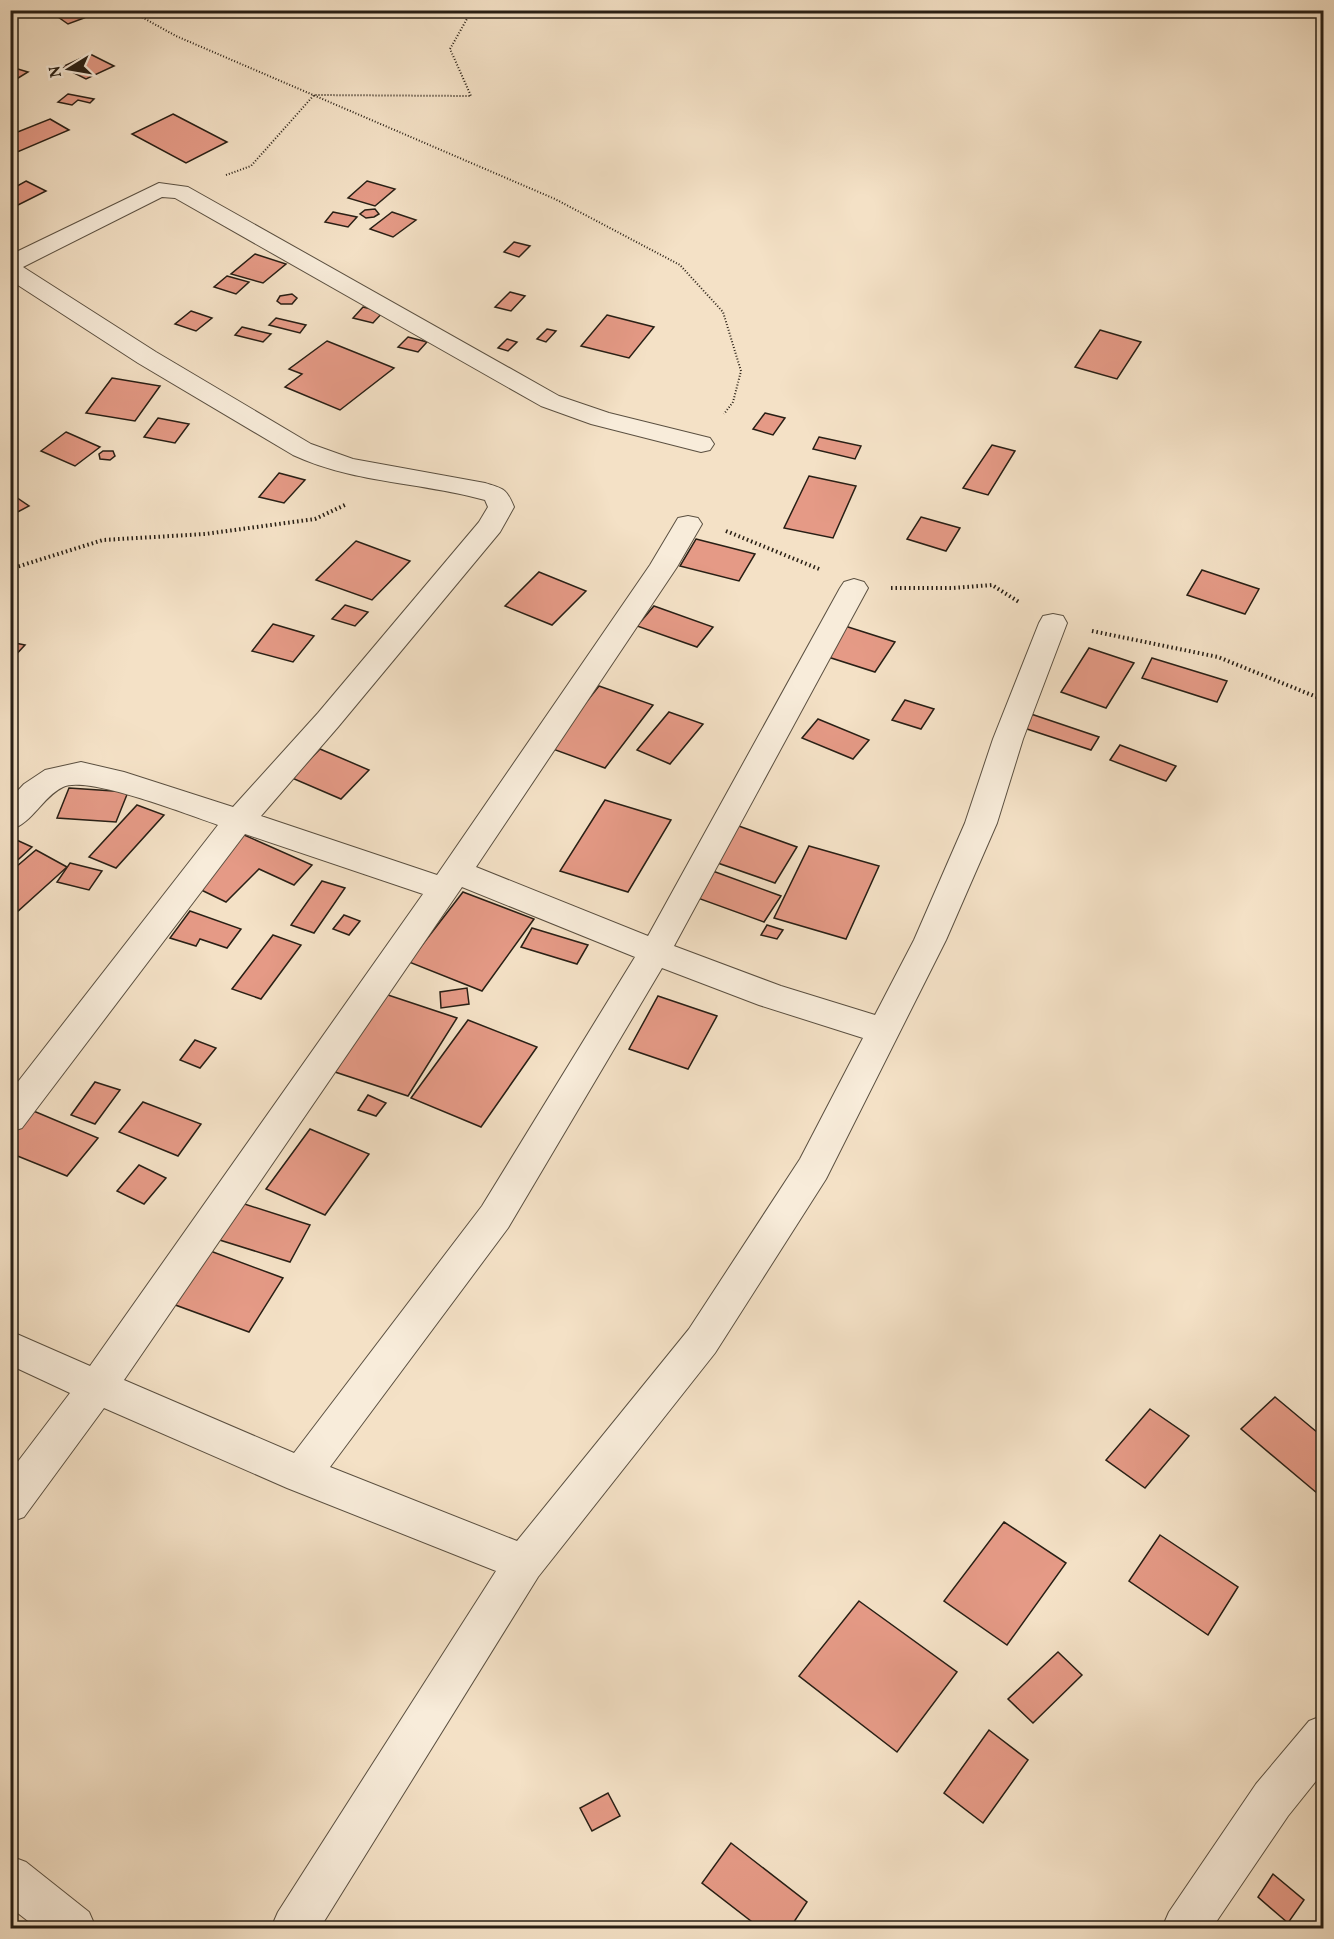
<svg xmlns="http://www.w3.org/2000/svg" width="1334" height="1939" font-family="Vollkorn,serif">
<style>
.building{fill:#e59a86;stroke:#281f15;stroke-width:1.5}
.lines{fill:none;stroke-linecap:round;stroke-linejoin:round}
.minor-casing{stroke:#5b5041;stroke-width:2}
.path-far1{stroke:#281f15;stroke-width:2;stroke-dasharray:1 2;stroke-linecap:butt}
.path{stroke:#281f15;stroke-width:4;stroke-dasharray:1.5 3;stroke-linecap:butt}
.minor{fill:#f8ecda;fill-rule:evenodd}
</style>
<rect width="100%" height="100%" fill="#f4e1c6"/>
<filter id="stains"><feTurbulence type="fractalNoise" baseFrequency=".00333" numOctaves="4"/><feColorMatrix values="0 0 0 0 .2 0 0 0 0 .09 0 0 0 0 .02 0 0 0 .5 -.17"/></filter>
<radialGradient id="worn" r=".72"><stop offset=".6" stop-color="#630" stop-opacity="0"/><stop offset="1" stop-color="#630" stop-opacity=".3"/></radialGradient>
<!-- building -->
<g class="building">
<polygon points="74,11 84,18 68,24 58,17"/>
<polygon points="90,54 114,66 86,79 62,67"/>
<polygon points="11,67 28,72 10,83"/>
<polygon points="68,94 94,99 90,103 78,100 72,105 58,102"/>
<polygon points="173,114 227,142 186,163 132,134"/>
<polygon points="50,119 69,130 15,153 10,150 10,135"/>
<polygon points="26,181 46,191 10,209 10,190"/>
<polygon points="367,181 395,189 375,206 348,198"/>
<polygon points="375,209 379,214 374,217 366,218 360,214 365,210"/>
<polygon points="333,212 357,217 348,227 325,222"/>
<polygon points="392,212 416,220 393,237 370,229"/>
<polygon points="514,242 530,246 519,257 504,252"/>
<polygon points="255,254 286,264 263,283 231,274"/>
<polygon points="227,276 249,282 236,294 214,287"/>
<polygon points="510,292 525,296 511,311 495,307"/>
<polygon points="292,294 297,298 292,304 281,304 277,301 280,296"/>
<polygon points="363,307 383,312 373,323 353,318"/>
<polygon points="191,311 212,318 196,331 175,324"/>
<polygon points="607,315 654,327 629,358 581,346"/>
<polygon points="276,318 306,325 300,333 269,325"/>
<polygon points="242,327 271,334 263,342 235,335"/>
<polygon points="547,329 556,331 546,342 537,339"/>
<polygon points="1100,330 1141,342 1117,379 1075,367"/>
<polygon points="408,337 427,342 418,352 398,347"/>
<polygon points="507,339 517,342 508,351 498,348"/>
<polygon points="327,341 394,368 340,410 285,387 302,374 289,369"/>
<polygon points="112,378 160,386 135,421 86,413"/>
<polygon points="765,413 785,418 773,435 753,429"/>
<polygon points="158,418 189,424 175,443 144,437"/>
<polygon points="66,432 100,447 75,466 41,451"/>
<polygon points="819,437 861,446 855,459 813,449"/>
<polygon points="992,445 1015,451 988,495 963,488"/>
<polygon points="103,451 113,451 115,456 110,460 100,459 99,454"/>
<polygon points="279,473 305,480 284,503 259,497"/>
<polygon points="809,476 856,486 833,538 784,528"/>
<polygon points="10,493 29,506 10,516"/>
<polygon points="921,517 960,528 946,551 907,539"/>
<polygon points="696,539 755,554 739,581 680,566"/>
<polygon points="356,541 410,561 372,600 316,580"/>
<polygon points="1202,570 1259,589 1245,614 1187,595"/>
<polygon points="539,572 586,591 552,625 505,606"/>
<polygon points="345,605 368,612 355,626 332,619"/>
<polygon points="654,606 713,627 697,647 637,626"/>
<polygon points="273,624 314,636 293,662 252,651"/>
<polygon points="845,626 895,642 875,672 825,656"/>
<polygon points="10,642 25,645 10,661"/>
<polygon points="1089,648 1134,663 1106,708 1061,692"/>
<polygon points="1152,658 1227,681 1217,702 1142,678"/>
<polygon points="599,686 653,705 605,768 550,748"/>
<polygon points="905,700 934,709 921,729 892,720"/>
<polygon points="669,712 703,724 670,764 637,750"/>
<polygon points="1031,714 1099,737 1091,750 1024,728"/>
<polygon points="818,719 869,740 853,759 802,738"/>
<polygon points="1120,745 1176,766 1166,781 1110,760"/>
<polygon points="320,749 369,770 341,799 292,778"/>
<polygon points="69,788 128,792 116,822 57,818"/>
<polygon points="605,800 671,820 628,892 560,871"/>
<polygon points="137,805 164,815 116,868 89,857"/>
<polygon points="736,825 797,847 775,883 712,861"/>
<polygon points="242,834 312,865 294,885 259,869 226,902 191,885"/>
<polygon points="10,837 32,847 10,867"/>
<polygon points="809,846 879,866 846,939 774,918"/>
<polygon points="36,850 67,867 17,912 10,908 10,872"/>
<polygon points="70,863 102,871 89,890 57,882"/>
<polygon points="710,870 781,896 764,922 692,896"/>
<polygon points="322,881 345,888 314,933 291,925"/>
<polygon points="463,892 534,919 482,991 409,962"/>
<polygon points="190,911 241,929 227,948 200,939 196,946 170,938"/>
<polygon points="344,915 360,921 349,935 333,929"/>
<polygon points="767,925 783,930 777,939 761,935"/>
<polygon points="532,928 588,945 577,964 521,947"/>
<polygon points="273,935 301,945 261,999 232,989"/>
<polygon points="467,988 469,1004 441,1008 440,992"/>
<polygon points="385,994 457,1018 408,1096 335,1072"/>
<polygon points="658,996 717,1016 688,1069 629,1049"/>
<polygon points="468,1020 537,1047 481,1127 411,1098"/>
<polygon points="195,1040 216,1048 200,1068 180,1060"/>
<polygon points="95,1082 120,1090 95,1124 71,1115"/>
<polygon points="368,1095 386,1103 376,1116 358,1110"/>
<polygon points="143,1102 201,1124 178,1156 119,1132"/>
<polygon points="24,1107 98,1138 67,1176 10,1153 10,1124"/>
<polygon points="310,1129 369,1154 325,1215 266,1189"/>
<polygon points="139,1165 166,1178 144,1204 117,1191"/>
<polygon points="232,1200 310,1225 290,1262 210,1237"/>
<polygon points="205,1249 283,1278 249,1332 170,1303"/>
<polygon points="1275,1397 1324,1438 1324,1499 1241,1429"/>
<polygon points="1150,1409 1189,1436 1145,1488 1106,1460"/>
<polygon points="1004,1522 1066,1563 1007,1645 944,1601"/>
<polygon points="1160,1535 1238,1587 1208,1635 1129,1581"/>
<polygon points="859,1601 957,1672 897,1752 799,1676"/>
<polygon points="1058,1652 1082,1675 1033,1723 1008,1699"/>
<polygon points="989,1730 1028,1760 983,1823 944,1793"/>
<polygon points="608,1793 620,1816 592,1831 580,1808"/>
<polygon points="731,1843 807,1902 790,1928 760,1928 702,1883"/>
<polygon points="1273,1874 1304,1900 1288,1923 1258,1897"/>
</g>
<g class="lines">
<!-- minor casing -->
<g class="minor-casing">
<g id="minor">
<path d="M159,183L188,187L559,396L609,413L710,438L714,444L710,450L701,452L591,424L541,406L175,198L162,197L23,267L156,352L311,444L353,459L485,483C504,489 506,488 514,507L500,532L338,727L261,816L437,875L650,565L678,518L688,516L698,518L702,524L677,567L476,867L648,936L840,588L844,582L854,579L864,582L868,588L674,946L781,986L875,1015L914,940L965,823L993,739L1039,623L1043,616L1053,614L1063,616L1067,623L1023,739L997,823L946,940L826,1179L715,1353L538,1577L320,1928H271L278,1912L496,1571L287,1488L104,1408L24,1517L10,1522V1472L70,1393L10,1365V1331L90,1366L423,894L245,834L22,1128L10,1132V1092L218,825C189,815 87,775 63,787C42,797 33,823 10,830V799L24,784L45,770L81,762L124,772L233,807L318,713L479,522L488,507L485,500L469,496C410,482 349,481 293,455L138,363L10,280V255ZM462,887L635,957L482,1206L294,1453L124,1380ZM662,968L759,1005L863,1038L800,1159L689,1329L517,1541L330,1467L508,1228Z"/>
<polygon points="1324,1715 1324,1771 1288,1816 1212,1928 1162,1928 1169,1912 1256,1784 1309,1721"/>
<polygon points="10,1856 26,1862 89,1912 96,1928 37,1928 10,1907"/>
</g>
</g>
<!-- path-far1 -->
<g class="path-far1">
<polyline points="129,10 176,36 555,199 680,265 723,312 741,371 733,402 724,414"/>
<polyline points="226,175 251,166 314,95 471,96 450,49 472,10"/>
</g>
<!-- path -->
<g class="path">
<polyline points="726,531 819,569"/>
<polyline points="10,569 103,540 205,534 315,519 347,504"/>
<polyline points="891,588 953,588 992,585 1019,602"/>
<polyline points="1092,631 1218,657 1324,700"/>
</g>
<!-- minor -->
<use href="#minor" class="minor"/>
</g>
<!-- margin -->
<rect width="1334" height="1939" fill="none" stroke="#f4e1c6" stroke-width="36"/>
<rect x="12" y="12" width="1310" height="1915" fill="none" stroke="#281f15" stroke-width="3"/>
<rect x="18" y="18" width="1298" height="1903" fill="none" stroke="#281f15" stroke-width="1.5"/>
<!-- north arrow -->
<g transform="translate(69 69) rotate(259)" stroke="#f8ecda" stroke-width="4.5" paint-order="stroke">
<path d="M0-4.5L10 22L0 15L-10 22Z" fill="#281f15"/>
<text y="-9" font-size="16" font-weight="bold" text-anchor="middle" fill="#281f15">N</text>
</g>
<rect width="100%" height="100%" filter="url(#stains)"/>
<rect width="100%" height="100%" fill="url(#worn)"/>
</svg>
